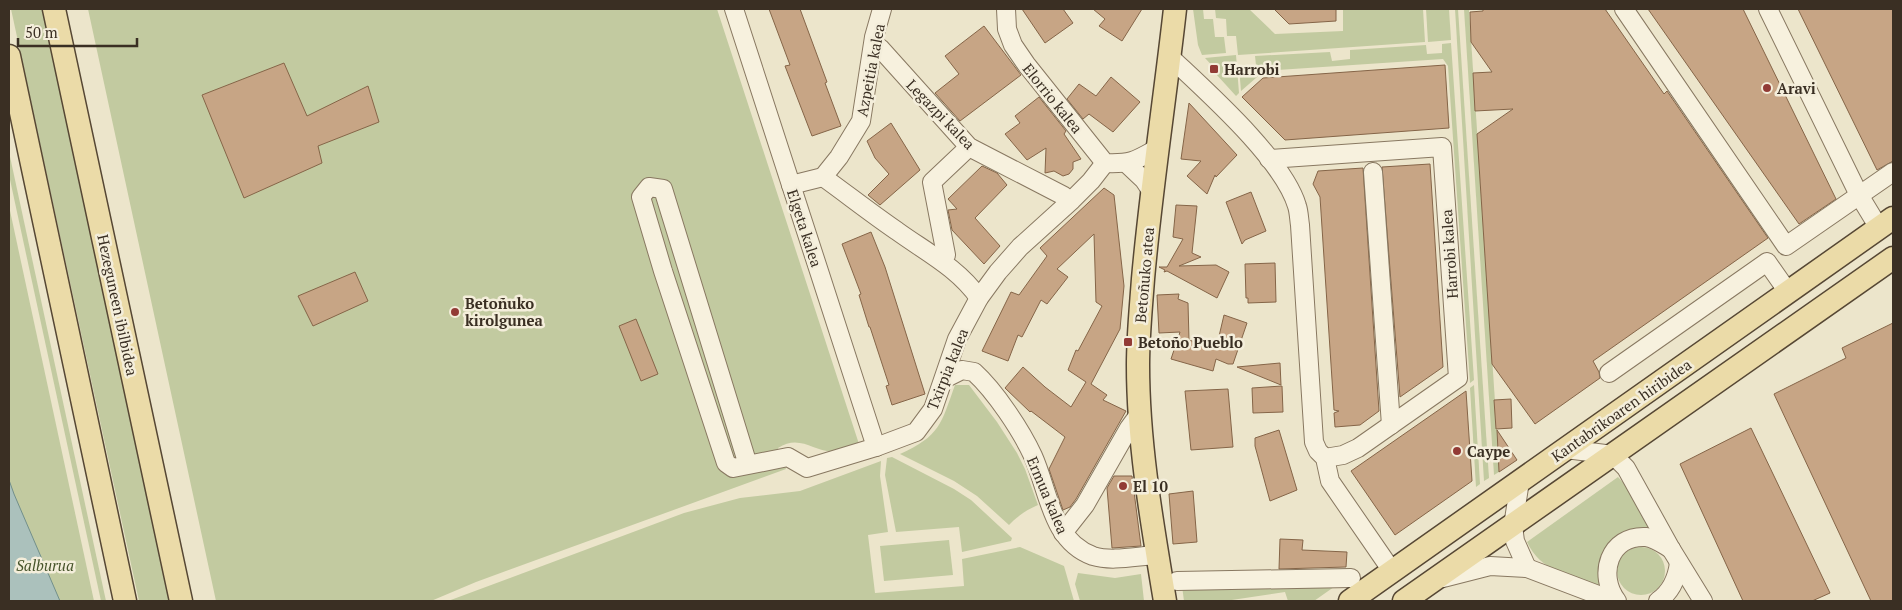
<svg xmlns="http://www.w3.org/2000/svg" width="1902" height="610" font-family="'PT Serif',serif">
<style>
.green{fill:#c2caa0}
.water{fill:#abc1bc;stroke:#728f8a}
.building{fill:#c7a585;stroke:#856548}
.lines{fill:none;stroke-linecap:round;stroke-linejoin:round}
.minor-casing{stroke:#887861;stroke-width:20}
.major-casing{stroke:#564734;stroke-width:25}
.minor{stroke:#f7f1de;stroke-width:18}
.major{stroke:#ebdba8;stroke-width:22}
.poi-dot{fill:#923b35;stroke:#f4eedb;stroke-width:2}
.labels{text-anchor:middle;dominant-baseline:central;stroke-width:5;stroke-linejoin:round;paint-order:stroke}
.poi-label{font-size:15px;font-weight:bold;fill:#3a2f23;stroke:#f4eedb;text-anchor:start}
.street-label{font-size:15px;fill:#3a2f23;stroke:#f4eedb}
.park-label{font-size:15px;font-style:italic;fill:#47542b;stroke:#f4eedb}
</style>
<rect width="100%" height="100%" fill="#ece5cb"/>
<!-- green -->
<g class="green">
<polygon points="11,9 43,9 171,601 139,601"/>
<path d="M88,9H717L859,444C852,446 844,450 836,451C815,454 801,433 778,448L786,469L476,582L431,601H216Z"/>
<polygon points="1193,9 1203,9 1204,19 1213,19 1215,37 1224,37 1226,53 1202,55 1198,45"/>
<polygon points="1215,9 1249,9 1275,34 1343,31 1343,9 1336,9 1423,9 1425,42 1238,55 1236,36 1227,36 1226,19 1216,18"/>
<polygon points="1426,9 1449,9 1451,40 1428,42"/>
<polygon points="1455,9 1458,9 1489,478 1484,481"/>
<polygon points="1464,9 1469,9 1497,432 1499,472 1494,475"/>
<polygon points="1451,43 1474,380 1470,383 1448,66 1443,59 1264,71 1241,91 1239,67 1256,65 1255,56 1330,52 1332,61 1350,59 1350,50 1426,45 1427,54 1442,53 1442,44"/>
<polygon points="1236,55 1239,93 1236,96 1216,74 1218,72 1205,58"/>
<polygon points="9,152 106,601 101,601 9,175"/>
<polygon points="9,206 94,601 9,601"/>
<path d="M955,385H969L997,422L1017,453L1025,469L1038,505C1026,510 1018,516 1009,525L977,496L954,481L900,454C940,436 941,424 955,385Z"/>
<polygon points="1474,385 1480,484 1476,487 1470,388"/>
<polygon points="892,457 954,489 971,500 1012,538 1011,541 962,552 959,527 896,532 885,475 887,458"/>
<polygon points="881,461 880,476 888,532 868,535 875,593 964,586 962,559 1020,547 1064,566 1074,601 448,601 684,513 740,498 800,491"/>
<path d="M1618,477L1628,488L1649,526L1647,529C1625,527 1603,541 1599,564C1597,570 1599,577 1600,584L1598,586C1569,575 1541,572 1527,542Z"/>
<polygon points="949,540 953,575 884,581 880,546"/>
<circle cx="1641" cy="571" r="24"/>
<polygon points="1078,573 1115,578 1141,574 1144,601 1080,601 1075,584"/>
<polygon points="1341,582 1314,601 1288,601 1285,592 1225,601 1184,601 1182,586"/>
</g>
<!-- water -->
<polygon class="water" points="9,480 14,494 60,601 9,601"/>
<!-- building -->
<g class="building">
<polygon points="769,9 800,9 827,82 825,83 841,126 812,136 785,66 790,65"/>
<polygon points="1022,9 1063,9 1073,23 1045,43"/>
<polygon points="1093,9 1142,9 1122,41 1099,26 1105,19"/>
<polygon points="1274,9 1336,9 1336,21 1289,24"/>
<polygon points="1483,9 1605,9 1664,94 1667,91 1768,238 1593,361 1599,372 1600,378 1535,424 1492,364 1477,134 1513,109 1475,111 1473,73 1492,72 1471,42 1470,12 1483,11"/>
<polygon points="1648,9 1743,9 1836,199 1799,224"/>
<polygon points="1798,9 1893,9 1893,161 1877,170"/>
<polygon points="984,26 1021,75 960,121 935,93 959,74 945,56"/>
<polygon points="284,63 307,116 368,86 379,122 318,146 322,163 244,198 202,95"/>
<polygon points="1445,65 1449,128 1285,140 1242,97 1263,78"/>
<polygon points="1111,77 1140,102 1113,132 1089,114 1083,119 1067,99 1079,84 1096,96"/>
<polygon points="1039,97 1066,131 1064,134 1081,159 1073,162 1073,169 1069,174 1063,176 1054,171 1045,173 1046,148 1027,160 1005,134 1020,123 1015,116"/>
<polygon points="1189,103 1237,155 1216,177 1215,175 1207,194 1187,176 1201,161 1181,159"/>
<polygon points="891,123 920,170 880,205 868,195 889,174 875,158 867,141"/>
<polygon points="1430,164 1443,367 1400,397 1382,167"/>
<polygon points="982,166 997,173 1007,185 975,218 1000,246 984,264 952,230 948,210 957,209 948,199"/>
<polygon points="1363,168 1379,411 1360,425 1335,427 1334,413 1339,411 1334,410 1320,197 1313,184 1318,171"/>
<polygon points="1104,188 1114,195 1124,286 1120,329 1091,384 1107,395 1103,400 1126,411 1076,499 1070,507 1063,510 1049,469 1065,437 1031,411 1030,412 1005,388 1023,367 1045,387 1071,407 1086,382 1068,370 1076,350 1078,351 1102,306 1096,302 1094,234 1057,269 1068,277 1047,304 1041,300 1022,337 1018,335 1008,361 982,351 1011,292 1019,295 1047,256 1040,248"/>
<polygon points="1251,192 1266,231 1245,240 1242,244 1226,202"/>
<polygon points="1176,205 1197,206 1192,253 1201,257 1179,266 1216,265 1229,272 1217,298 1167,271 1164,272 1165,270 1159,267 1167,267 1183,239 1173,237"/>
<polygon points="871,232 885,267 925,394 892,405 886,386 889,385 870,327 869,327 859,295 861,294 842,244"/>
<polygon points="1275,263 1276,302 1248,303 1248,298 1246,298 1245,264"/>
<polygon points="355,272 368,301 313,326 298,296"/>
<polygon points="1179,294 1178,299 1188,303 1189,340 1216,349 1224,315 1247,323 1233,364 1228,364 1216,359 1213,371 1171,359 1180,332 1159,333 1157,295"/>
<polygon points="636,319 658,374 641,381 619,326"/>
<polygon points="1893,323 1893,601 1871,601 1774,394 1846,358 1842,348"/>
<polygon points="1280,363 1281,385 1237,367"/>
<polygon points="1282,386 1283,412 1253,413 1252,388"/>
<polygon points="1228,389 1233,447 1191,450 1185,391"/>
<polygon points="1466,391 1472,481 1395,535 1351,471"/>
<polygon points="1511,399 1512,428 1496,429 1494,400"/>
<polygon points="1751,428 1830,593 1812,601 1743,601 1680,464"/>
<polygon points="1279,430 1297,490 1270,501 1255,446 1255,438"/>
<polygon points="1497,430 1517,460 1499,472"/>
<polygon points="1114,476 1132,476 1141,546 1112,548 1107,488"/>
<polygon points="1193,491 1197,542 1173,544 1169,494"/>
<polygon points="1280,539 1303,540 1302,550 1347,552 1346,567 1279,569"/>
</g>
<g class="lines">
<!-- minor casing -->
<g class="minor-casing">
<g id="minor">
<polyline points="734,9 876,447"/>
<path d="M1006,9L1007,29L1013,45L1026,64L1105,163C1132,164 1135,161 1158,148"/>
<polyline points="1624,9 1786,246 1893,172"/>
<polyline points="1768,9 1859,195 1879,228"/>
<polyline points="880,48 969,147 1064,196"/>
<path d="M1170,57C1207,92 1283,159 1297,206C1299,212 1299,219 1300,225L1314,442L1318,451L1325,458L1330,481L1392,571"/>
<polyline points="1269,159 1442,147 1458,378 1358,448 1343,455 1325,458"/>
<polyline points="1126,163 1144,180 1152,192"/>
<polyline points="1373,172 1391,425"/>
<path d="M823,177C848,195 872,214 897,231C926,252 958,268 979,298"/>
<polyline points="791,185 823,177 839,157 861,121 874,37 882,9"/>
<polyline points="946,255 932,182 969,147"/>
<polyline points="1609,373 1767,262 1788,292"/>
<path d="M944,379L962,370L974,372C995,391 1021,430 1033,456C1049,491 1051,541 1093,556C1112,562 1137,556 1157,555"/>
<polyline points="1566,449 1613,455 1626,468 1671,549 1703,601"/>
<polyline points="748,465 663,189 649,187 641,197 663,271 726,463 733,468 788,457 807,468 876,447 916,432 933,409 957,339 979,298 998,272 1020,247 1072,200 1091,181 1105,163"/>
<polyline points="1520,481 1513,526 1515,541 1527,568"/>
<polyline points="1063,533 1085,505 1129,428 1140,413"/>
<polyline points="1443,578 1490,566 1527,568 1614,601"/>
<polyline points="1177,581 1351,578"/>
<path d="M1617,601C1597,575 1609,535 1646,537C1655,538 1664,545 1671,549"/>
<path d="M1658,601C1671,592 1677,578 1679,563"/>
</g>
</g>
<!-- major casing -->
<g class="major-casing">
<g id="major">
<polyline points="54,9 181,601"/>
<polyline points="9,56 125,601"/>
<path d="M1165,601C1152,523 1138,444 1138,365C1138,336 1141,307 1143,279C1151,188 1165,99 1175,9"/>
<polyline points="1350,601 1893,218"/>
<polyline points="1404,601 1893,258"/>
</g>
</g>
<!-- minor -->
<use href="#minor" class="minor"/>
<!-- major -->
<use href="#major" class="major"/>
</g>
<!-- markers -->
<g class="poi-dot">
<rect x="1209" y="64" width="10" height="10" rx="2.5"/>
<circle cx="1767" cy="88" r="5"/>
<circle cx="455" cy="312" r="5"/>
<rect x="1123" y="337" width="10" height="10" rx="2.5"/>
<circle cx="1457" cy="451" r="5"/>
<circle cx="1123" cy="486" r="5"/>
</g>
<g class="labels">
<!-- poi labels -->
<g class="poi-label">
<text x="1224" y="69">Harrobi</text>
<text x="1777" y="88">Aravi</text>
<text x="465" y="303">Betoñuko<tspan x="465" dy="17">kirolgunea</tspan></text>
<text x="1138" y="342">Betoño Pueblo</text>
<text x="1467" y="451">Caype</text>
<text x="1133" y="486">El 10</text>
</g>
<!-- street labels -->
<g class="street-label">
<text transform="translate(870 70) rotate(-79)">Azpeitia kalea</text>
<text transform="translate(1053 98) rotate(51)">Elorrio kalea</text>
<text transform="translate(941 114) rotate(46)">Legazpi kalea</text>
<text transform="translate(805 228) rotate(72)">Elgeta kalea</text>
<text transform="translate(1449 254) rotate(-94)">Harrobi kalea</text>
<text transform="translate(1144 275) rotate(-85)">Betoñuko atea</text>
<text transform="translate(118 305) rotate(78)">Hezeguneen ibilbidea</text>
<text transform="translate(947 369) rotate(-68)">Txirpia kalea</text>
<text transform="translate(1621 410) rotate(-35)">Kantabrikoaren hiribidea</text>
<text transform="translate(1048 495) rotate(67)">Ermua kalea</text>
</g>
<!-- park labels -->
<g class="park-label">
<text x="45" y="565">Salburua</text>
</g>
</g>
<!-- border -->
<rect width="1902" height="610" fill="none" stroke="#3a2f23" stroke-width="20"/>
<!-- scale -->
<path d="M18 38v8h119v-8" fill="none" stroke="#3a2f23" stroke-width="2.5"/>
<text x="25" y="38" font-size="15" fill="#3a2f23" stroke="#f4eedb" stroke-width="4" paint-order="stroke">50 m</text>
</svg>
